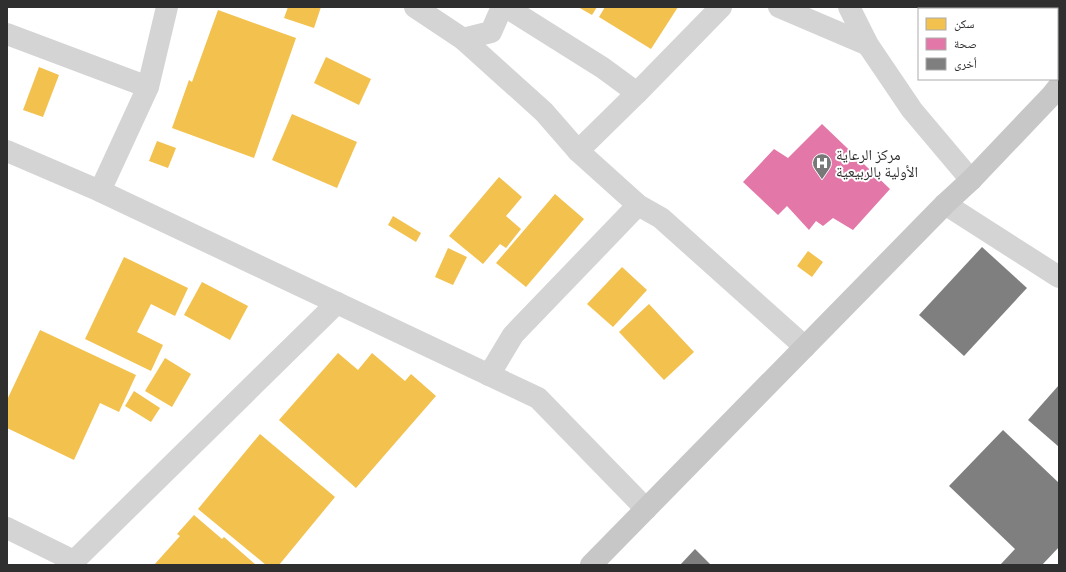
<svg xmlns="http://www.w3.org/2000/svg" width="1066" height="572" font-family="'Titillium Web','Noto Naskh Arabic',sans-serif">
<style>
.homes{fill:#f2c14e}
.health{fill:#e377a8}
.building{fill:#7f7f7f}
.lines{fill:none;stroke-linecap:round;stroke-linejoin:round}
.minor{stroke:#d4d4d4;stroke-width:22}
.major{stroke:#c7c7c7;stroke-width:22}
.labels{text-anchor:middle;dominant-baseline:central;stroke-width:4;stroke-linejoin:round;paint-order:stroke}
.poi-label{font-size:15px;fill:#2f2f2f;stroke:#fff;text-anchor:start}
</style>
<rect width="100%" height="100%" fill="#fff"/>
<!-- homes -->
<g class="homes">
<polygon points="288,7 321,7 314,28 284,18"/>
<polygon points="578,7 597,7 592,15"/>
<polygon points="605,7 678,7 651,49 599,17"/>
<polygon points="918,7 977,7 976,9 921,9"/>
<polygon points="218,10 296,38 254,158 172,128 189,80 192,82"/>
<polygon points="326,57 371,79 359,105 314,83"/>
<polygon points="39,67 59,75 43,117 23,110"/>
<polygon points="292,114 357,142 337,188 272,160"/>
<polygon points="157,141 176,148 168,168 149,161"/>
<polygon points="499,177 522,197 506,216 521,229 506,248 500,244 483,264 449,236"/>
<polygon points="555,194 584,219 526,287 496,263"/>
<polygon points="393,216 421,233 416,242 388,225"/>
<polygon points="448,248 467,257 453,285 435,277"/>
<polygon points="808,251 823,262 812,277 797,266"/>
<polygon points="124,257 188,288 175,316 151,304 137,332 163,345 151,371 85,339"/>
<polygon points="622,267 647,290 613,327 587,304"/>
<polygon points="202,282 248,306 230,340 184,315"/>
<polygon points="649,304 694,352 664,380 619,332"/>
<polygon points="40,330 136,375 119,412 100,403 74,460 7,428 7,400"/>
<polygon points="338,353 358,370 372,353 405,381 411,374 436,396 356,488 279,420"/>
<polygon points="165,358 191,374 172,407 145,391"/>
<polygon points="134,391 160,408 151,422 125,406"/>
<polygon points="260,434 335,497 279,565 266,565 198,509"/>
<polygon points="194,515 222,539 224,537 256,565 154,565 180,536 177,534"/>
</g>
<!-- health -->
<polygon class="health" points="822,124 890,189 853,230 833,218 823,226 816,221 809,230 787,206 778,215 743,182 774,149 788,158"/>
<!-- building -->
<g class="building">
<polygon points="982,247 1027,288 964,356 919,315"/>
<polygon points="1059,385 1059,447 1028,420"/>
<polygon points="1003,430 1059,483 1059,547 1042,565 1000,565 1015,549 949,486"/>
<polygon points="695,549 711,565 680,565"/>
</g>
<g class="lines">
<!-- minor -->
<g class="minor">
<polyline points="415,7 463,39 491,32 502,7"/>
<polyline points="506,7 603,68 637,93 578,151"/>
<polyline points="779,7 868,45"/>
<polyline points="849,7 868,45 912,110 971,180"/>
<polyline points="7,34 148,87 167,7"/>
<polyline points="463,39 544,112 578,151 638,205 661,218 805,347"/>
<polyline points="637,93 721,7"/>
<polyline points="7,151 100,191 538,398 646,509"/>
<polyline points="100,191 148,87"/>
<polyline points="945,204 1059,277"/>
<polyline points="489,375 513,335 638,205"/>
<polyline points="7,528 74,561"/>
<polyline points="70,565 337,303"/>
</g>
<!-- major -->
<polyline class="major" points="591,565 945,204 971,180 1051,96 1059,86"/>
</g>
<!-- icons -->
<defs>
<g id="hospital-pin" transform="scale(1)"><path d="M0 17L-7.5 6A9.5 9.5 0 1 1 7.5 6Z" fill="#787878" stroke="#fff"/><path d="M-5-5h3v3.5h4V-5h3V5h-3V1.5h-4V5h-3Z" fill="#fff"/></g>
</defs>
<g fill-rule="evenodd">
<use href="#hospital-pin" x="822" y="163"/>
</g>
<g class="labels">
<!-- poi labels -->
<g class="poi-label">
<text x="836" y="154">مركز الرعاية<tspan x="836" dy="17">الأولية بالربيعية</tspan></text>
</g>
</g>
<!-- border -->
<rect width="1066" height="572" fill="none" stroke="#2f2f2f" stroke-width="16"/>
<!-- legend -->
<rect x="918" y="8" width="140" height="72" fill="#ffffff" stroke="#acacac"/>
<rect x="926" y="18" width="20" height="12" fill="#f2c14e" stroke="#acacac"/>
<text x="954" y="28" font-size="12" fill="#2f2f2f">سكن</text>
<rect x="926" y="38" width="20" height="12" fill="#e377a8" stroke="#acacac"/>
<text x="954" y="48" font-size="12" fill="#2f2f2f">صحة</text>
<rect x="926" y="58" width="20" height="12" fill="#7f7f7f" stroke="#acacac"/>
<text x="954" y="68" font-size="12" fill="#2f2f2f">أخرى</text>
</svg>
